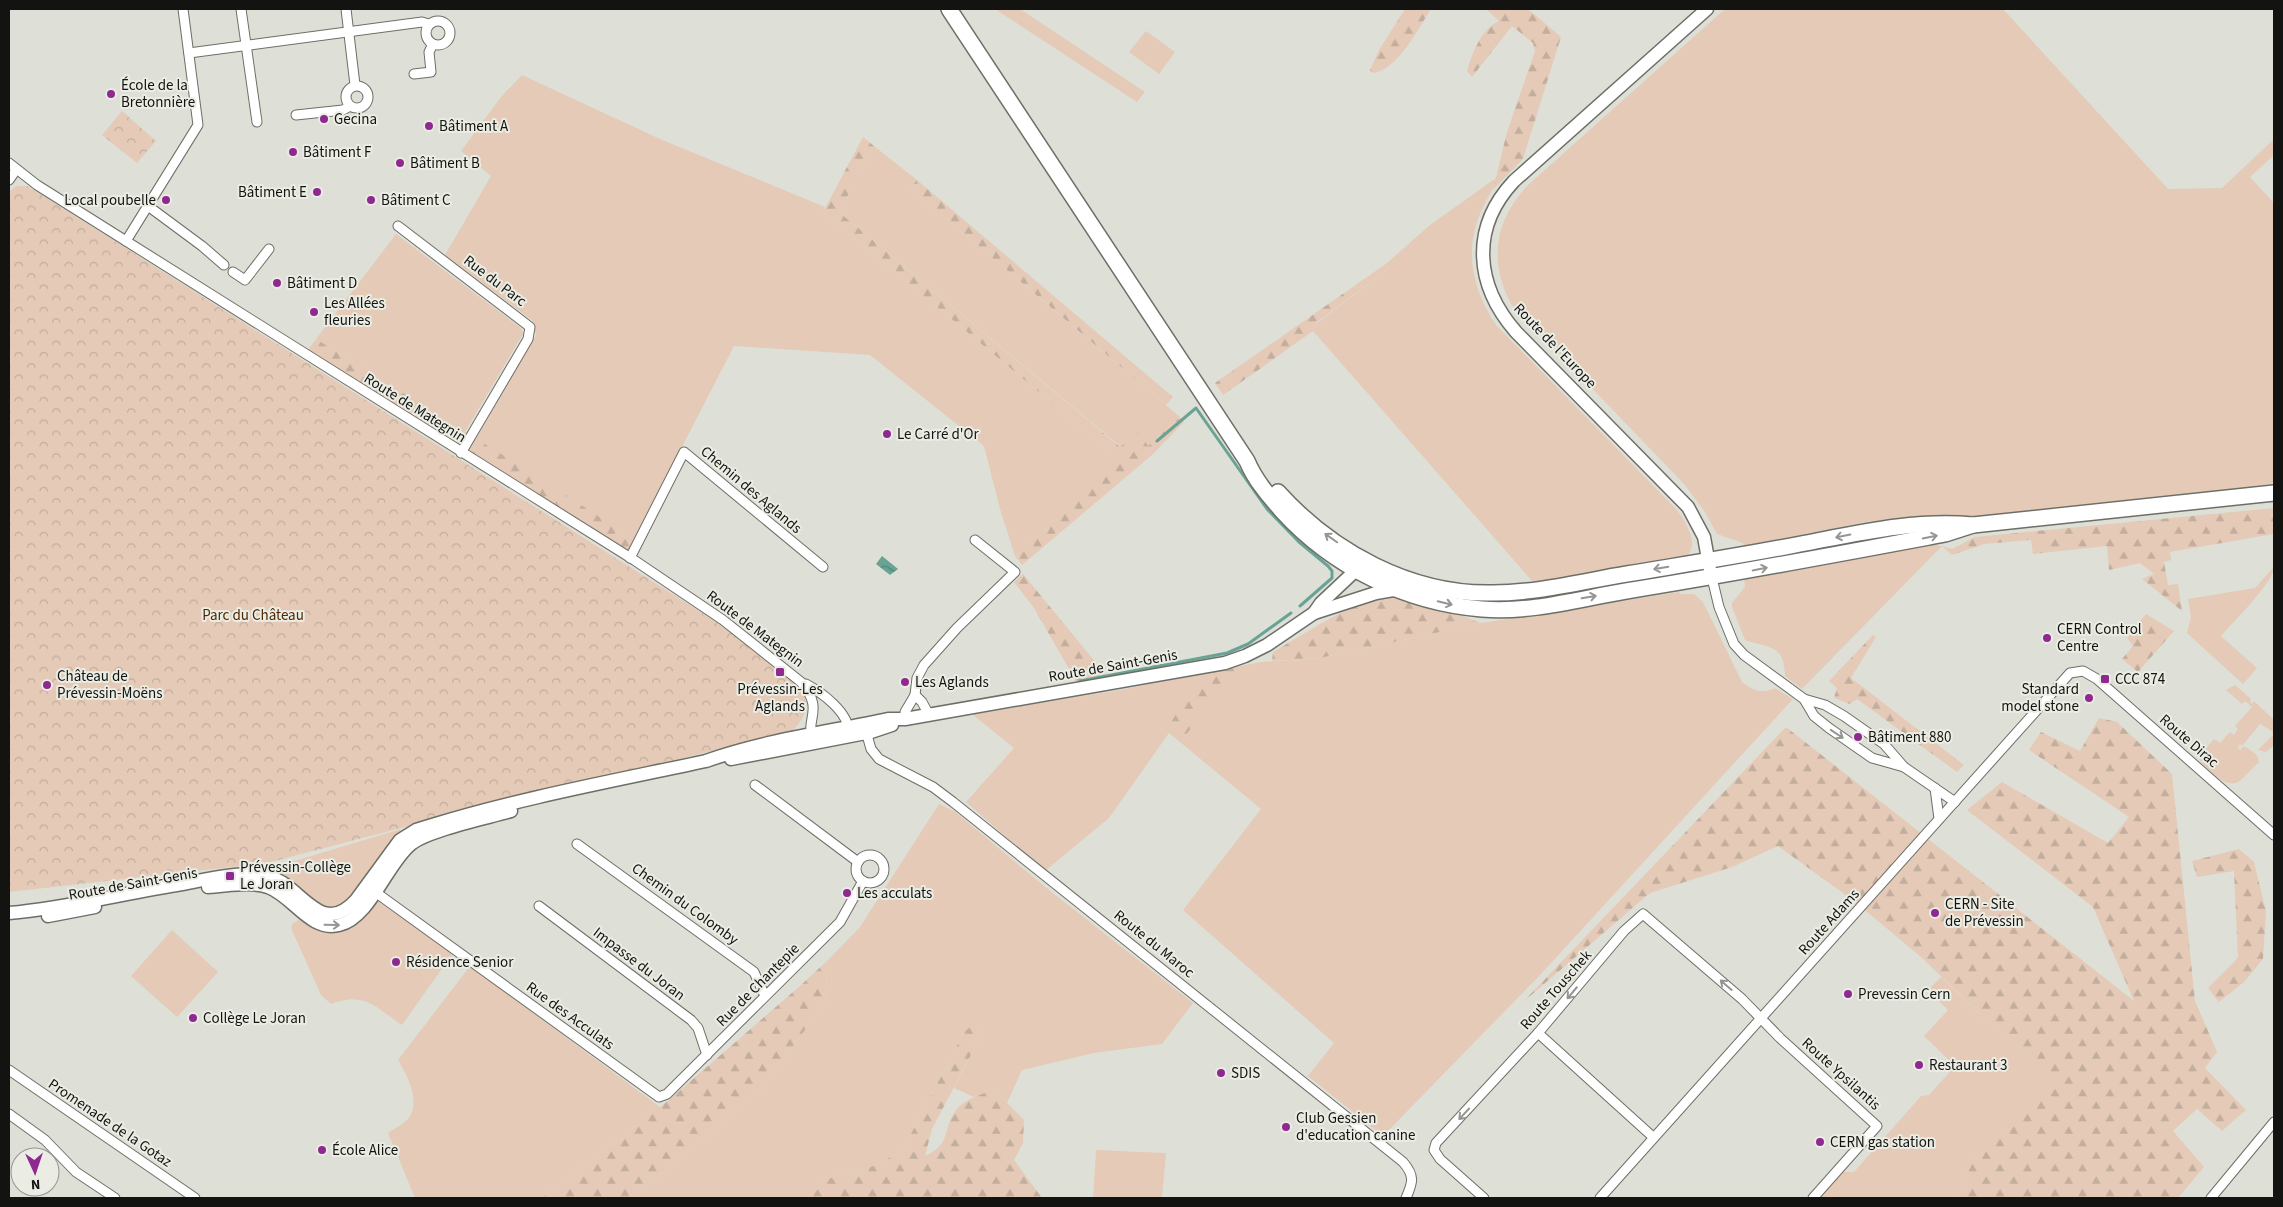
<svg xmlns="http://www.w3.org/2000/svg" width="2283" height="1207" font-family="'Source Sans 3',sans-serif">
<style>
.grass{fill:#e4cab7}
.forest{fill:url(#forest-firs)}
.park{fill:url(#park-crowns)}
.water{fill:url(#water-waves)}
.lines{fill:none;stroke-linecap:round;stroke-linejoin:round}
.stream{stroke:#69a396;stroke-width:3}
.street-casing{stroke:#6d6f67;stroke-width:11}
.secondary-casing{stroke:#6d6f67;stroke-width:15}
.primary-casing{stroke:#6d6f67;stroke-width:18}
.street{stroke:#fff;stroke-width:9}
.secondary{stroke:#fff;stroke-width:12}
.primary{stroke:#fff;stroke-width:15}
.oneway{stroke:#959594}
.poi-dot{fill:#8e2990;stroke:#ebede4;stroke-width:2}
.labels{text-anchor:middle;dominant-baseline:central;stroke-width:4;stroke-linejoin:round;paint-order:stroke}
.poi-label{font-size:15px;fill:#131411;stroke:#ebede4;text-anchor:start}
.street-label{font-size:15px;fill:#131411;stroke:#ebede4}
.park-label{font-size:15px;fill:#4f2702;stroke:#ebede4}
</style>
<defs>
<pattern id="forest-firs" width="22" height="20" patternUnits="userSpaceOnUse" patternTransform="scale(1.25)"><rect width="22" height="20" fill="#e4cab7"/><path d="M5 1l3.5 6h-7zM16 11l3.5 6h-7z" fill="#c3ad9c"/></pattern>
<pattern id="park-crowns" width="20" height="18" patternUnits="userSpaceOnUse" patternTransform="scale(1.25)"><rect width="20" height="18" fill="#e4cab7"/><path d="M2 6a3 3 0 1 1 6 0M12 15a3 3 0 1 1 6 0" fill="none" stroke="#c3ad9c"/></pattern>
<pattern id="water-waves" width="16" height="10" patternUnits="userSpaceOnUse" patternTransform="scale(1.25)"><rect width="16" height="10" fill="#69a396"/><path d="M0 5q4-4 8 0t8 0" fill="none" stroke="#558479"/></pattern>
</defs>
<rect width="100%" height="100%" fill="#dee0d7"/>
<!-- grass -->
<g class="grass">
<polygon points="995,9 1020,9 1145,92 1137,102"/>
<path d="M1725,9H2003L2168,189L2222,188L2274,139V155L2250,177L2274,203V483L2232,490L2030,512L1965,518L1871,521L1744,546L1743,543L1717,534L1705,512L1684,484L1511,304C1489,261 1494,222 1527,186Z"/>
<polygon points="1146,31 1175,52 1159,74 1129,52"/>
<polygon points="522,75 660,139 825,207 823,212 1110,451 1116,469 1015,556 1000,509 984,446 870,355 734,346 634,540 476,439 536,335 533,321 445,255 491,176 461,151 501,97"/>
<polygon points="874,146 917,180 910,188 1180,417 1148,446 1140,432 1121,447 839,212"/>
<path d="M1496,178C1493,192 1485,201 1480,214C1464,253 1473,290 1496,325L1677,510C1686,523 1702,546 1684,558L1533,582L1313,331L1316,324L1389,268L1387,263L1430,225Z"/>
<polygon points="396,234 521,328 523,334 465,432 316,339"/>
<path d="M1923,543L1942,546L1802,689L1785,676C1784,643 1769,649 1745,640L1732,607V603L1745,587L1744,579Z"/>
<path d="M2274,567C2274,582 2233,622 2221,636L2257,668L2243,684L2187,633L2191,617L2188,599L2255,588Z"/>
<path d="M1679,592L1681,594H1694L1703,602L1742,682C1754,691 1761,694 1775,688L1793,699L1541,974L1383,1136L1308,1076L1334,1043L1183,910L1261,809L1169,733L1109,818L1045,871L966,802L1014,748L972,714L1120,690L1261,662L1320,658L1481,623Z"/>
<path d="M2235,685L2251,699L2250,701L2252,704L2254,701L2274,720V745L2266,752L2258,750L2273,735L2272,731L2260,724L2242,746L2240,744L2238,748L2240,750L2244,746C2250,750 2258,753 2259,762C2240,779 2237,795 2211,772C2206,767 2200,764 2199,757L2214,739L2220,743L2230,732L2234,735L2238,729L2235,726L2252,707L2245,701L2242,704L2226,690Z"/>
<polygon points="939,804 954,811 1044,886 1193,1003 1162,1044 1094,1053 1022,1070 1007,1103 994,1090 974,1097 954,1088 985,1028 964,1032 902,1151 873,1166 827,1179 810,1198 627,1198 658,1177 761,1089 825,1003 828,960 860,927"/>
<polygon points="401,829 396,838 348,903 332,909 320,907 271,868"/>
<path d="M377,901L453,953L402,1025C375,1007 365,991 331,1004L321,995L291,928L292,924L299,920H305Z"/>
<polygon points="172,930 218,972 177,1017 131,976"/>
<path d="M470,966L660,1107L542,1198H415L388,1133C395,1128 406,1123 410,1116C420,1099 407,1075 398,1060Z"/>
<polygon points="1941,977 2052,1082 1973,1161 1957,1198 1820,1198 1842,1172 1854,1172 1921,1096 1929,1095 1955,1066 1924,1036 1948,1010 1928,990"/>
<polygon points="1096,1150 1166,1153 1162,1198 1093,1198"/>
</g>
<!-- forest -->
<g class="forest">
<path d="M1405,9H1431C1419,27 1397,72 1372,73L1370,70L1379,50Z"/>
<path d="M1486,9H1528L1561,37L1523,159L1493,190L1507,132L1535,51L1533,43L1512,26L1472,77L1467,71C1472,54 1481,29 1499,21Z"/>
<polygon points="863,137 874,146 839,212 1120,447 1140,431 1148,446 1180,417 1184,422 1152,455 1022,565 1015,556 1115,469 1110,451 823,212"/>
<polygon points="917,180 1173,397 1166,405 910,188"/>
<polygon points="1387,263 1389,268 1316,323 1313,331 1223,395 1215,383"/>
<polygon points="316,339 551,485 634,540 627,552 308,350"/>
<polygon points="2274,508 2274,515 2269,516 2274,516 2274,534 2170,552 2171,560 2164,562 2168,585 2178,584 2182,611 2142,579 2154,574 2140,563 2109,570 2107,546 2033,554 2031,540 1984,544 1952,555 1942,546 1952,549 1975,537"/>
<polygon points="1023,574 1106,675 1076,681 1034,608 1014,582"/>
<path d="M1400,597L1438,607L1481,623L1320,658L1272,661L1273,652C1316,628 1349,600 1400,597Z"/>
<polygon points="2146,614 2174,631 2138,672 2122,659 2133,646 2127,638"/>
<polygon points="1873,635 1876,637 1851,678 1964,765 1957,772 1857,699 1850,704 1834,698 1837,688 1829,681"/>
<polygon points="1236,667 1227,683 1180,742 1169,732 1172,721 1182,704 1218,671"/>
<polygon points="2099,718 2117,722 2172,774 2195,1001 2217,1052 2205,1068 2246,1110 2222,1131 2197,1109 2173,1131 2204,1167 2178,1198 1957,1198 1973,1161 2051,1082 1921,957 1854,901 1778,846 1732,867 1650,893 1522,1003 1786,727 2134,1001 2093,907 1967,810 2002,782 2108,843 2129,817 2029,750 2041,732 2080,751"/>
<polygon points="2239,849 2254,862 2266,911 2263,959 2244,982 2219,1002 2208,988 2238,958 2234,871 2197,877 2192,861"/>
<polygon points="828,960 825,1003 761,1089 658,1177 627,1198 542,1198 669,1100 801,985"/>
<path d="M976,1022L983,1023L985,1028L932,1129L925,1156C951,1144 942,1133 954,1113C962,1100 981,1094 994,1090L1024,1120L1023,1143L1014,1160L1042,1198H810L827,1179L873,1166L902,1151L964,1032Z"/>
</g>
<!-- park -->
<g class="park">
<polygon points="122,111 156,141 137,163 102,135"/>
<path d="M16,186H27L37,192L712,619C732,634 804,679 806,703C807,716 798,725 790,733L542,791L267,863L9,892V192Z"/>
</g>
<!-- water -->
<polygon class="water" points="882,556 898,569 890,575 876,564"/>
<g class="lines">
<!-- stream -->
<g class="stream">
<polyline points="1157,441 1196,408 1267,509 1299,542 1328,566 1332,571 1332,578 1300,606"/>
<polyline points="1080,681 1227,653 1248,644 1291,613"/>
</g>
<!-- street casing -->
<g class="street-casing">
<g id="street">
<polyline points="241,9 257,122"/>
<polyline points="346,9 355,85"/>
<circle cx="438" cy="33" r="12"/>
<polyline points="189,53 422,22 429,24"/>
<polyline points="414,74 431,72 429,52 433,44"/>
<circle cx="357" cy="97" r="11"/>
<polyline points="296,115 343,110 350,106"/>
<path d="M9,163L37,185L126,241L634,560L723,620L801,682C826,711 803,720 814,739"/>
<polyline points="9,180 16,170"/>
<polyline points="148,206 202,246 224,265"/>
<polyline points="398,226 530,327 528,339 461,453"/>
<polyline points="126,241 198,125 183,9"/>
<polyline points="233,272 245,280 269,249"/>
<polyline points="630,558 684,452 823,567"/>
<polyline points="1712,578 1719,607 1734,644 1744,655 1804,699 1814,716 1829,728 1872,758 1904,767"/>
<path d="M806,684C821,692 850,713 848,732"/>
<polyline points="915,695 922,702 929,715"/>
<polyline points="1804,699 1825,705 1844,716 1884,744 1904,767 1955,802"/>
<polyline points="905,719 905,712 915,695 917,678 924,665 957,628 1015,572 975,540"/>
<path d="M865,728L871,749L879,759L933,787L953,802L1403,1162C1415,1176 1413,1182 1406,1198"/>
<polyline points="755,785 858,862"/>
<polyline points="1935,788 1939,819"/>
<polyline points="577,844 754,972 765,996"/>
<circle cx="870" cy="869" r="14"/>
<polyline points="371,889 659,1097 667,1094 673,1088 840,922 863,881"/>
<polyline points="539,906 691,1020 698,1028 707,1055"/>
<polyline points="1538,1033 1653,1137"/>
<polyline points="9,1070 195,1198"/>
<polyline points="9,1114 45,1140 76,1172 115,1198"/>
<polyline points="1484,1198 1440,1159 1434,1150 1436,1143 1538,1033 1624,931 1643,914 1742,999 1780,1038 1877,1126 1813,1198"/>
<polyline points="1600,1198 2070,673 2083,671 2097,679 2274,835"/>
<polyline points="2211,1198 2274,1122"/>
</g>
</g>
<!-- secondary casing -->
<g class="secondary-casing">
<g id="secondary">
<path d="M1707,9L1514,181C1470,228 1475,285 1516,332L1688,507L1704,537L1710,570"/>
<polyline points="1314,613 1321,603 1355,571"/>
<polyline points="731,759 871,732 892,725"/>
<path d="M208,887C228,886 249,881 268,887C293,896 310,932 339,925C370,918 387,863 411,844C429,830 487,818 511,811"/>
<path d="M9,913C67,908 125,893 182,884C204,880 228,874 250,874C262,874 273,877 283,883C308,900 326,933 356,900L400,840L416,830L429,826C520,798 613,781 706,761C765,740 828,732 888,719H905L1225,663L1245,656L1267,645L1314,613L1376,593L1399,589"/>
<polyline points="48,916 95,907"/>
</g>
</g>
<!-- primary casing -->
<g class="primary-casing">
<g id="primary">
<path d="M949,9L1247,461C1255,480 1268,495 1282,511C1333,567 1406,603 1482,609C1531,613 1578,599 1626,591C1732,574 1838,554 1945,534L1973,525"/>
<path d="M1278,492C1332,552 1411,595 1493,593C1538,593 1584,581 1627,574C1687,564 1746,555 1806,543C1863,532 1915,520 1973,525L2274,493"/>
</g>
</g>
<!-- street -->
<use href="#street" class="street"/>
<!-- secondary -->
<use href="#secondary" class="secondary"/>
<!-- primary -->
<use href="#primary" class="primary"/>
</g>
<!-- one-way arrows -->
<defs><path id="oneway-shaft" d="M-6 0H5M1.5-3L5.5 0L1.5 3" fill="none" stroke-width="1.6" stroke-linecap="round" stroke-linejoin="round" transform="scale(1.25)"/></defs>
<g class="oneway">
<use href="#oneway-shaft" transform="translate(1843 536) rotate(169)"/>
<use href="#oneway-shaft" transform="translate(1930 537) rotate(-11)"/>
<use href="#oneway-shaft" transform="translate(1331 538) rotate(-145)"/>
<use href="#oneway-shaft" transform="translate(1661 568) rotate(170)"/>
<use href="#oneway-shaft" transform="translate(1760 569) rotate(-11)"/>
<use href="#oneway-shaft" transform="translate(1589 597) rotate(-10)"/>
<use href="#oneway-shaft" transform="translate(1445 603) rotate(13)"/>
<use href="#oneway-shaft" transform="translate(1837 734) rotate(34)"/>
<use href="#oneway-shaft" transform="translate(332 925) rotate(1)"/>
<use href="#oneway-shaft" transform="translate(1726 985) rotate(-139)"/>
<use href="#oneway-shaft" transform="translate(1572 993) rotate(130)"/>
<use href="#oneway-shaft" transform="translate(1464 1114) rotate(133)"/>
</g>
<!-- markers -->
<g class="poi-dot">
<circle cx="111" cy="94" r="5"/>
<circle cx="324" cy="119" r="5"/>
<circle cx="429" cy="126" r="5"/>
<circle cx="293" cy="152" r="5"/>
<circle cx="400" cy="163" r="5"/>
<circle cx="317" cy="192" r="5"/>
<circle cx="166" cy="200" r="5"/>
<circle cx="371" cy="200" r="5"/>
<circle cx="277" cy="283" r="5"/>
<circle cx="314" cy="312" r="5"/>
<circle cx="887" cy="434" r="5"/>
<circle cx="2047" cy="638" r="5"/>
<rect x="775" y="667" width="10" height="10" rx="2.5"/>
<rect x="2100" y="674" width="10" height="10" rx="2.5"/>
<circle cx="905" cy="682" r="5"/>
<circle cx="47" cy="685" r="5"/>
<circle cx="2089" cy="698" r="5"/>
<circle cx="1858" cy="737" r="5"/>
<rect x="225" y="871" width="10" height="10" rx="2.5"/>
<circle cx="847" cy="893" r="5"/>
<circle cx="1935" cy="913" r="5"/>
<circle cx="396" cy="962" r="5"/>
<circle cx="1848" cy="994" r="5"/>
<circle cx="193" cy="1018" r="5"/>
<circle cx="1919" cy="1065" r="5"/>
<circle cx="1221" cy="1073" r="5"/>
<circle cx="1286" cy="1127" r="5"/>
<circle cx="1820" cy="1142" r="5"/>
<circle cx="322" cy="1150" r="5"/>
</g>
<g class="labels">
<!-- poi labels -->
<g class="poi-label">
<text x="121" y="85">École de la<tspan x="121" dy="17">Bretonnière</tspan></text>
<text x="334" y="119">Gecina</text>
<text x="439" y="126">Bâtiment A</text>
<text x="303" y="152">Bâtiment F</text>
<text x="410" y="163">Bâtiment B</text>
<text x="307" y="192" text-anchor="end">Bâtiment E</text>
<text x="156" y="200" text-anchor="end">Local poubelle</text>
<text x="381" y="200">Bâtiment C</text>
<text x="287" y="283">Bâtiment D</text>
<text x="324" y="303">Les Allées<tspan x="324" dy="17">fleuries</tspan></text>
<text x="897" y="434">Le Carré d'Or</text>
<text x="2057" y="629">CERN Control<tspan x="2057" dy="17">Centre</tspan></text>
<text x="57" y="676">Château de<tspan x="57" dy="17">Prévessin-Moëns</tspan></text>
<text x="2115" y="679">CCC 874</text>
<text x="915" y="682">Les Aglands</text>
<text x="780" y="689" text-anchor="middle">Prévessin-Les<tspan x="780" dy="17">Aglands</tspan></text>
<text x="2079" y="689" text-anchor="end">Standard<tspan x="2079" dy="17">model stone</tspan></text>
<text x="1868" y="737">Bâtiment 880</text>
<text x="240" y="867">Prévessin-Collège<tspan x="240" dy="17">Le Joran</tspan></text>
<text x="857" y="893">Les acculats</text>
<text x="1945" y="904">CERN - Site<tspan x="1945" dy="17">de Prévessin</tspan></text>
<text x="406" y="962">Résidence Senior</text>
<text x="1858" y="994">Prevessin Cern</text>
<text x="203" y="1018">Collège Le Joran</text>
<text x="1929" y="1065">Restaurant 3</text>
<text x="1231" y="1073">SDIS</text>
<text x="1296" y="1118">Club Gessien<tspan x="1296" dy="17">d'education canine</tspan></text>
<text x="1830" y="1142">CERN gas station</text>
<text x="332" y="1150">École Alice</text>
</g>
<!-- street labels -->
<g class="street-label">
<text transform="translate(495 281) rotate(37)">Rue du Parc</text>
<text transform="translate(1555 346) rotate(46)">Route de l'Europe</text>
<text transform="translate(415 408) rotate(32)">Route de Mategnin</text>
<text transform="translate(751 490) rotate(40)">Chemin des Aglands</text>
<text transform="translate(755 629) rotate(37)">Route de Mategnin</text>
<text transform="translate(1113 666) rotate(-10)">Route de Saint-Genis</text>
<text transform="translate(2189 741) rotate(41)">Route Dirac</text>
<text transform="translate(133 884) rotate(-10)">Route de Saint-Genis</text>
<text transform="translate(685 904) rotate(36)">Chemin du Colomby</text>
<text transform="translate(1829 922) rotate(-48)">Route Adams</text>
<text transform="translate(1154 944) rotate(39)">Route du Maroc</text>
<text transform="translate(639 964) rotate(37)">Impasse du Joran</text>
<text transform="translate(758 985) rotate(-45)">Rue de Chantepie</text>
<text transform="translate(1556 990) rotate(-49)">Route Touschek</text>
<text transform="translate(570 1016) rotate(36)">Rue des Acculats</text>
<text transform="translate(1841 1074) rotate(42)">Route Ypsilantis</text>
<text transform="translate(110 1123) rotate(34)">Promenade de la Gotaz</text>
</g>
<!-- park labels -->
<g class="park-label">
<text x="253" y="615">Parc du Château</text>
</g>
</g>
<!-- border -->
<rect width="2283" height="1207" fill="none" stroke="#131411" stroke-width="20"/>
<!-- north arrow -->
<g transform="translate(35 1172) rotate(177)"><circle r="24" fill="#ebede4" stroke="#959690"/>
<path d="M0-4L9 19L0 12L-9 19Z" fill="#8e2990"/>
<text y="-8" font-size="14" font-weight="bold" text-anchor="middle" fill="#131411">N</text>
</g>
</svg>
